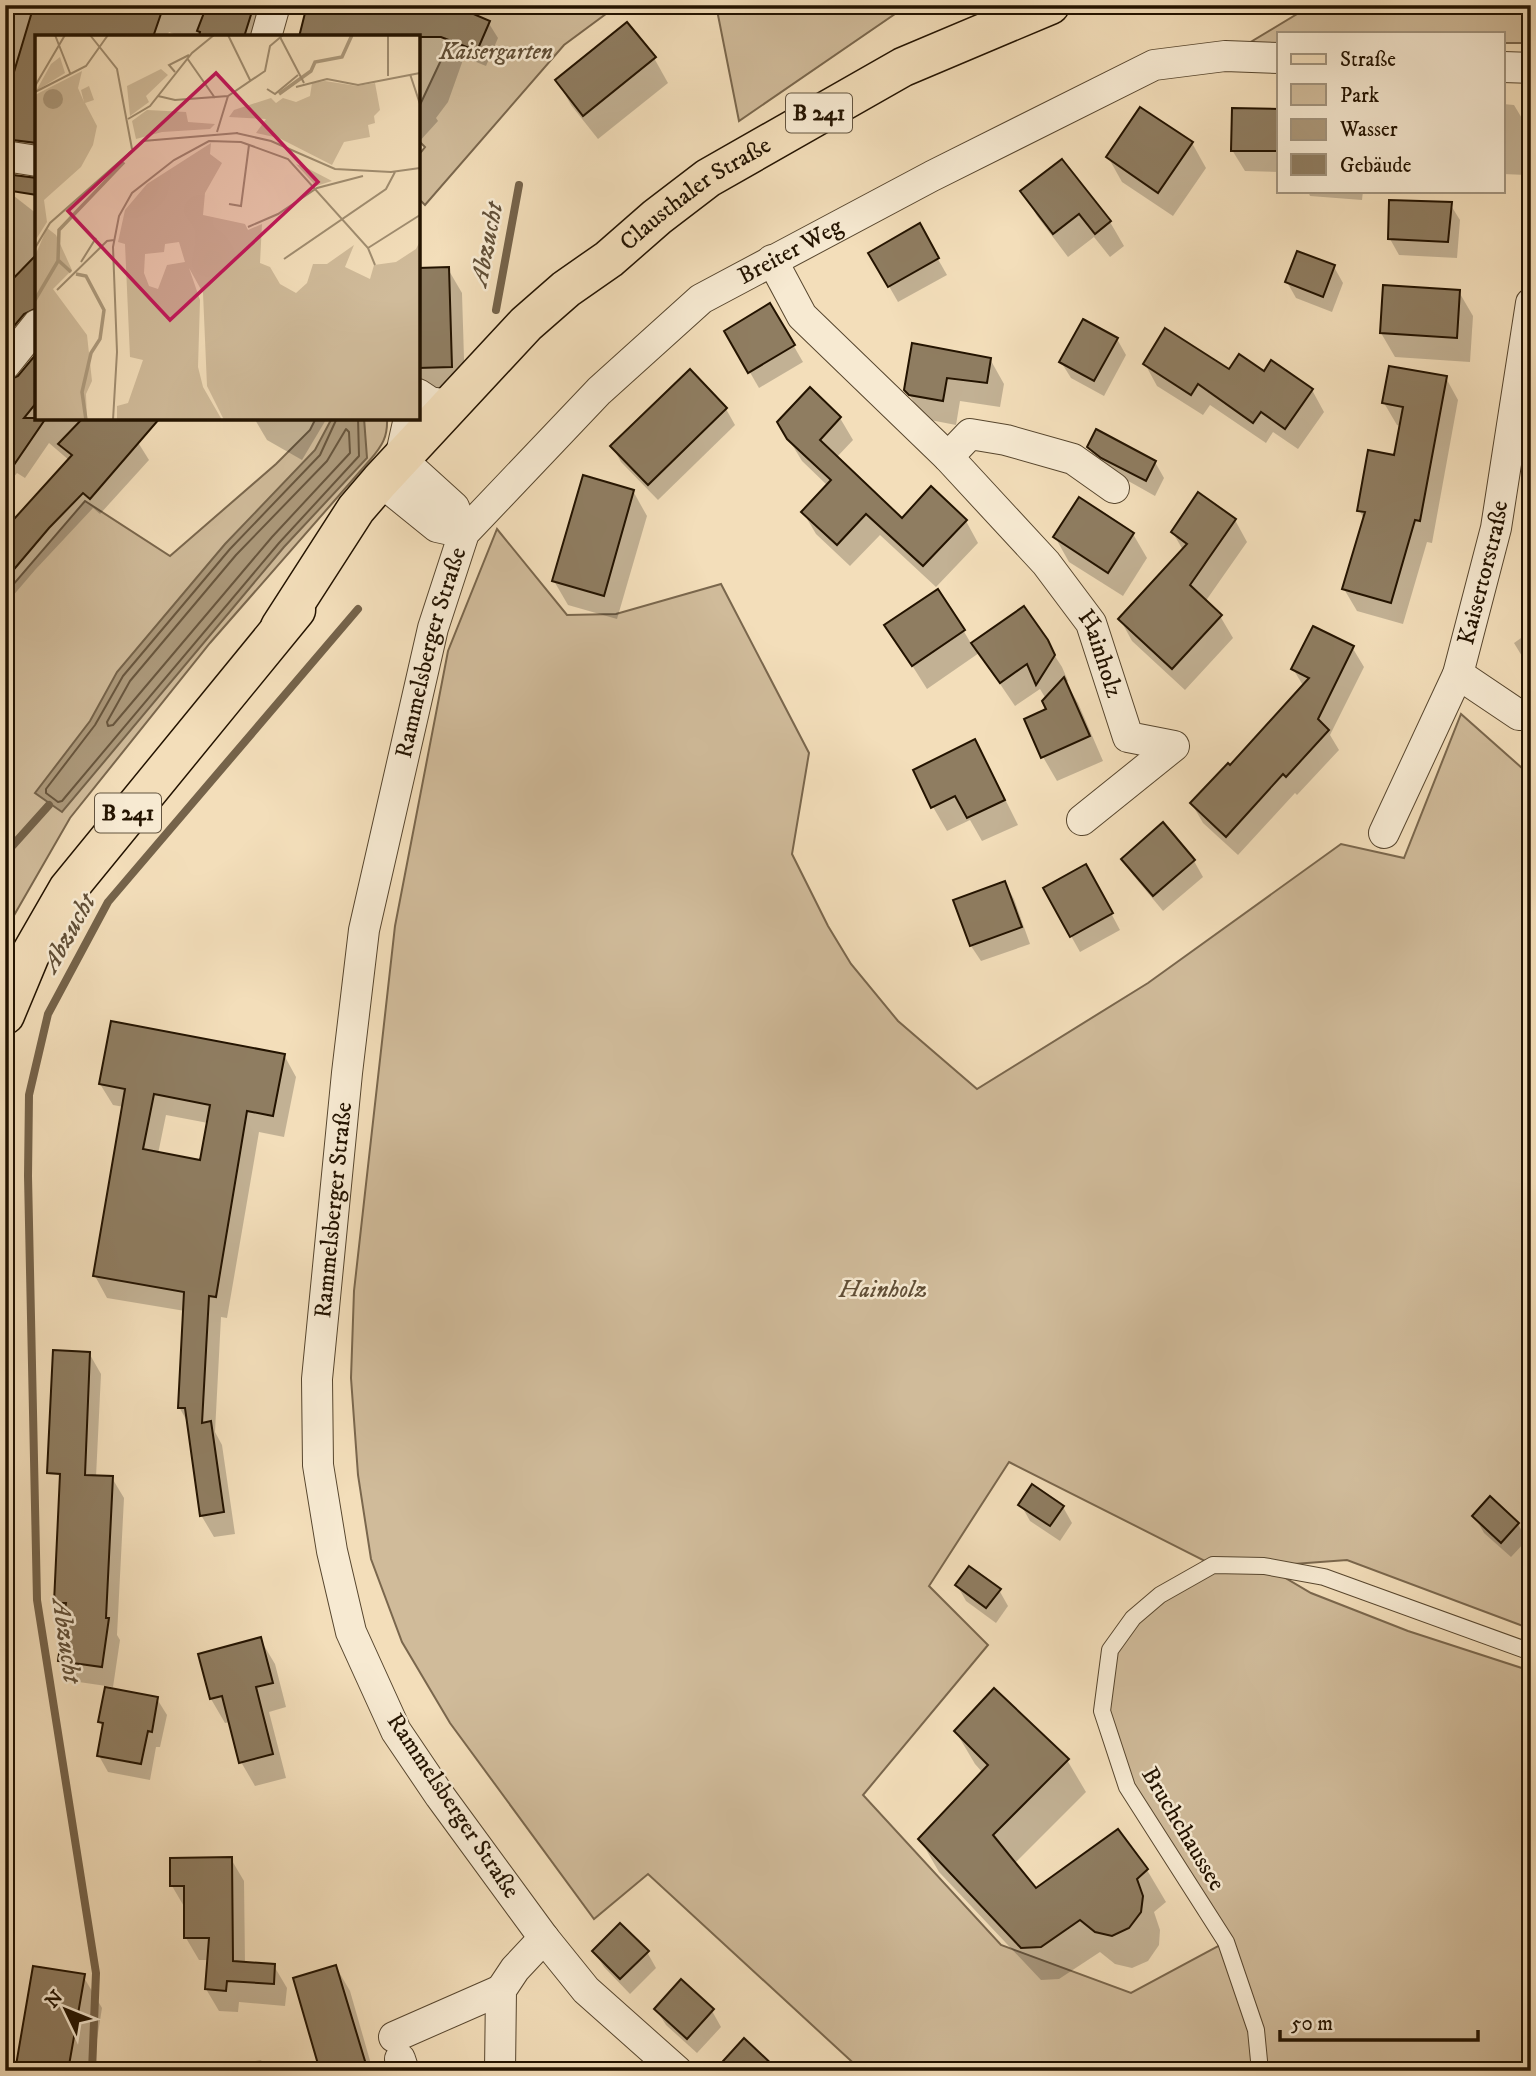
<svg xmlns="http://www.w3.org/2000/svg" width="1536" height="2076" font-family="'IM FELL DW Pica',serif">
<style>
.green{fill:#d0bb9a;stroke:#7a674d;stroke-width:2;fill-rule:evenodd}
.water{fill:#ac997b;stroke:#75634a;stroke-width:2}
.shadow{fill:#0003;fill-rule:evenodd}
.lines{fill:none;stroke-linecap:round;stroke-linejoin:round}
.shore{stroke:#68563e;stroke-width:2}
.stream{stroke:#75634a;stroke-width:8}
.building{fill:#8f7d61;stroke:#231300;stroke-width:2;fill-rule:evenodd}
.service-casing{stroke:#57462e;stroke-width:18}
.minor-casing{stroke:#57462e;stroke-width:32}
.primary-casing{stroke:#231300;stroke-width:41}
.service{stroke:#f7ead2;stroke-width:16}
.minor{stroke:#f7ead2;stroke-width:30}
.primary{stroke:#f3deba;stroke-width:38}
.labels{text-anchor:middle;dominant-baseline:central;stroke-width:5;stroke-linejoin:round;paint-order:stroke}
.shield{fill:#f7ead2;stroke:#63543f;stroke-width:2}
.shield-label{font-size:23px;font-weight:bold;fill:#231300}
.park-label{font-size:24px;font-style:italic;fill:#604e36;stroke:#f7ead2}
.street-label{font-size:24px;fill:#231300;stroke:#f7ead2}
.water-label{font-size:26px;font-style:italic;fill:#614f37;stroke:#f7ead2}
.inset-river{fill:none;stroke:#ac997b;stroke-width:3.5}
.inset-road{fill:none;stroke:#a08d70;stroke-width:2}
.view{fill:#c2185b;fill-opacity:0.15;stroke:#c2185b;stroke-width:3.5}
.inset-edge{fill:none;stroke:#231300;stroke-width:3.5}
</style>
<rect width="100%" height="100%" fill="#f3deba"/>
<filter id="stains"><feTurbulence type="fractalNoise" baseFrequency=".00286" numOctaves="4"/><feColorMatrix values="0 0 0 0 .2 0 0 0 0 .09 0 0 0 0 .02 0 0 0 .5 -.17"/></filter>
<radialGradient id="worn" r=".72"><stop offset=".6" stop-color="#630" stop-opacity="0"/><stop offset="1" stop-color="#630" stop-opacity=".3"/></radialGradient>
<!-- green -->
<g class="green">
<polygon points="467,5 618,5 564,45 425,205 418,198 418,156 425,147 418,140 418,109"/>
<polygon points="716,5 908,5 739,121"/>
<polygon points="1312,5 1531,5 1531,43 1503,43 1503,33 1279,33 1279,43 1249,43"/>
<path d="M316,418H387C388,437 382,446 370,460L210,643L70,818L5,931V594L85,501L170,556L276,464L310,430Z"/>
<path d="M497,529L567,615L616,614L721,584L809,753L792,854L828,926L851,964L898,1021L977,1089L1148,983L1341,844L1404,858L1461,714L1531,776V1629L1347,1560L1265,1566L1311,1593L1408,1631L1531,1671V2071H862L648,1874L594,1919L450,1723L402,1642L371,1559L358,1475L351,1378L354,1291L395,926L448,651ZM1009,1462L1213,1565L1133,1618L1110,1650L1102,1711L1127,1787L1226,1942L1131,1993L1001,1945L863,1795L988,1645L929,1586Z"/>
</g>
<!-- water -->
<polygon class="water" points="332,418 364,418 367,458 284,547 62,812 35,793 90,721 117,672 225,544 315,450"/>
<!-- shadow -->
<g class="shadow">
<polygon points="5,5 268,5 258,37 181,37 169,32 167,37 37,37 37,158 5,157"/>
<polygon points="309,5 481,5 476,17 488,22 498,38 486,66 464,57 448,102 436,118 438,121 418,143 418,37"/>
<polygon points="627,24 654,58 668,83 598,139 571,105 557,80"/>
<polygon points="1503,104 1514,105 1529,130 1526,175 1503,174"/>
<polygon points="1279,111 1279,172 1245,171 1232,150"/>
<polygon points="1192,143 1206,168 1173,216 1122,182 1108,157"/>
<polygon points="5,189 37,214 37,327 5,364"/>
<polygon points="1308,191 1363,191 1362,200 1310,196"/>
<polygon points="1023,192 1110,222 1124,246 1110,257 1094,237 1068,257 1037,216"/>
<polygon points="1450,204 1460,220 1457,258 1399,255 1390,239"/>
<polygon points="919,226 947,275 898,302 870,253"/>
<polygon points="1334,267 1343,283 1332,312 1296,298 1287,282"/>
<polygon points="448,269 462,293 465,391 429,393 418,374 418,270"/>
<polygon points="1459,292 1473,316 1470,362 1395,357 1381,333"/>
<polygon points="770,305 803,362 759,388 726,331"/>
<polygon points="1117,339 1126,355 1104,396 1071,378 1061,362"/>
<polygon points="37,356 37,418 109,418 139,444 149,460 100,514 93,508 35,570 5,605 5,549 70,461 49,443 25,478 17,473 5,488 5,384 11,383"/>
<polygon points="990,359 1004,384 1000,407 960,401 956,425 925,419 906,390"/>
<polygon points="1145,364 1264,373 1312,390 1324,412 1298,449 1273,432 1266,443 1210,405 1203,415 1157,386"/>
<polygon points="690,372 726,409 735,425 658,500 621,462 612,446"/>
<polygon points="1446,378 1458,400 1432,543 1427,542 1403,624 1357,611 1344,589 1364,519 1359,510 1395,457 1401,426 1397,425 1384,403"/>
<polygon points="254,418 327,418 302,460 267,440"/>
<polygon points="840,418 853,440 836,458 902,520 966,521 978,543 936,587 880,535 850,566 816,534 803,512 828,486 802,461 779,423"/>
<polygon points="1089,447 1155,462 1164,478 1155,496 1098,464"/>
<polygon points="633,491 647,516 617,619 568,605 554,581"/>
<polygon points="1235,520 1247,542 1205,602 1220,616 1233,638 1185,690 1132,641 1120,619 1183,550 1173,533"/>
<polygon points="1133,534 1147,558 1123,596 1069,562 1055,537"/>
<polygon points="1531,545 1531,575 1527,568"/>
<polygon points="1024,608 1062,667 1068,681 1066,683 1078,703 1103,761 1057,781 1043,757 1048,710 1046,699 1040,689 1015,706 979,653 927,689 887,626 963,630 972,645"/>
<polygon points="1531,631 1531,671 1514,643"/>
<polygon points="1352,647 1364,667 1330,735 1339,750 1297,795 1295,793 1238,855 1203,823 1192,804 1230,767 1304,687 1293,669"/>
<polygon points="988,765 1018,825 982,841 970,820 947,831 933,807"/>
<polygon points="1123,859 1194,861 1203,877 1163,911 1133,875"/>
<polygon points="1005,883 1014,899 1030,944 981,961 971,946 955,902"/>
<polygon points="1095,883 1120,930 1080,952 1071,936"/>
<path d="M284,1055L296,1077L284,1137L259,1132L227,1318L221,1317L215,1432L222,1445L235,1534L214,1537L201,1515L188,1423L179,1407L185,1311L107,1298L95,1276L124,1107L113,1105L100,1084ZM166,1115L208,1123L201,1162L158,1154Z"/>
<polygon points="89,1353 101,1374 96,1477 112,1478 124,1498 117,1635 120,1640 113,1687 72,1681 60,1661 66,1620 56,1602"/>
<polygon points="1021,1505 1063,1507 1072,1523 1060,1541 1030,1521"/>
<polygon points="1475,1517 1518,1524 1527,1540 1511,1557 1484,1533"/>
<polygon points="957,1585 999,1590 1008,1606 996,1623 966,1601"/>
<polygon points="260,1639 275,1664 286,1707 269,1712 286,1778 255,1786 241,1762 230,1722 225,1723 211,1699 200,1655"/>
<polygon points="157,1699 167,1715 160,1747 156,1747 150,1780 108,1772 99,1756 104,1729 100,1722"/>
<polygon points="956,1732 1067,1760 1086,1792 1014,1864 1035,1891 1117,1832 1147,1870 1166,1902 1154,1912 1160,1930 1159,1945 1148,1961 1132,1968 1115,1964 1100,1952 1059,1979 1041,1980 939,1872 920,1839 983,1773 975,1764"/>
<polygon points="231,1859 244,1881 245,1964 274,1966 287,1988 285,2006 239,2002 238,2012 219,2011 206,1989 209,1960 199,1960 186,1938 185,1908 172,1886"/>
<polygon points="594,1951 647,1952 656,1968 630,1994 604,1967"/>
<polygon points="336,1967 350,1991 373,2071 322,2071"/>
<polygon points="83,1976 102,2008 92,2071 17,2071"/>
<polygon points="656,2009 712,2011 721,2027 697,2053 666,2025"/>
<polygon points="261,2060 267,2071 225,2071 224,2067"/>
</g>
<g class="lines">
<!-- shore -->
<g class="shore">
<polyline points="337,418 320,455 230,549 123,676 95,725 46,789 46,793 58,802 62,801 279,543 359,456 358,418"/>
<polygon points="346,429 349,432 350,453 272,537 113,725 108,726 107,722 130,681 236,555 327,461"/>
</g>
<!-- stream -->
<g class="stream">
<polyline points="496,310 519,185"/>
<polyline points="5,854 49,805"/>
<polyline points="92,2071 96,1973 37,1600 28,1176 29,1095 48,1014 108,902 358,609"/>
</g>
</g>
<!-- building -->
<g class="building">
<polygon points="34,5 164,5 153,37 37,37 37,143 5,139 5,102"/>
<polygon points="207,5 254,5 244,37 199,37 200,32 197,31"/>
<polygon points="307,5 466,5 464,10 490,21 477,51 441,37 299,37"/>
<polygon points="627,22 656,57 583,116 555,80"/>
<polygon points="1140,107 1193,142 1158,193 1106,157"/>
<polygon points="1232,108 1279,109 1279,151 1231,151"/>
<polygon points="1062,159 1111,221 1095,234 1079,214 1053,234 1020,191"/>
<polygon points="5,174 37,178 37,195 5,190"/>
<polygon points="1389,200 1452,202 1448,242 1388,239"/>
<polygon points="920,223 939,258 888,287 868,253"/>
<polygon points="1297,251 1335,265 1323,297 1285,282"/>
<polygon points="37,254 37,308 24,314 5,337 5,287"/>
<polygon points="449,267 452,367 418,368 418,268"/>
<polygon points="1383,285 1460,290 1457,338 1380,333"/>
<polygon points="770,303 795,345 748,373 724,331"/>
<polygon points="1083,319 1118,338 1094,381 1059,362"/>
<polygon points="1165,328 1229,369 1239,354 1264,371 1271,360 1313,389 1285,429 1261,412 1253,423 1198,384 1191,395 1143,364"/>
<polygon points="912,343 991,358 987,383 947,378 943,401 909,395 904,390"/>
<polygon points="37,353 37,402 24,418 46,418 5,478 5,382 18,376"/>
<polygon points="1389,366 1447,376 1420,521 1415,520 1391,603 1342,589 1365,512 1357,511 1368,450 1394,455 1403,407 1382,403"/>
<polygon points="690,369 727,408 648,485 610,446"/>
<polygon points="810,387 841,417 820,440 902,518 931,486 967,520 923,566 866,514 837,545 801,512 831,480 787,439 777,422"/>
<polygon points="83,418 160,418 90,499 83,493 49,528 5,580 5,529 72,455 58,444"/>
<polygon points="1096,429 1156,461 1146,481 1101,458 1087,447"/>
<polygon points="583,475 634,490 604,596 552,581"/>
<polygon points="1198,492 1236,519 1190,585 1222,615 1172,669 1118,619 1187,544 1171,532"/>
<polygon points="1079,497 1134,533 1108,573 1053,537"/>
<polygon points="938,589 965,630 912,666 884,625"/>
<polygon points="1024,606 1048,640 1055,655 1036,685 1027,664 1000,683 971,643"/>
<polygon points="1313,626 1354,646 1318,719 1329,730 1286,777 1283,774 1226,837 1190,803 1228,763 1230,765 1309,678 1291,669"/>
<polygon points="1064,677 1090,736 1041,758 1024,719 1046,709 1042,701"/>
<polygon points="975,739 1005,800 967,818 955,796 931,808 913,770"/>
<polygon points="1163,822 1195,860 1153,896 1121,859"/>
<polygon points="1086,864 1113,913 1070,937 1043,888"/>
<polygon points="1005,881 1022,927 970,946 953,900"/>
<path d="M111,1021L285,1054L273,1116L247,1111L216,1297L209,1296L202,1423L211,1421L224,1512L200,1516L185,1408H178L184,1292L93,1276L125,1089L99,1084ZM154,1094L210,1105L200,1160L143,1149Z"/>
<polygon points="53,1350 90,1352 85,1475 113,1476 106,1618 109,1618 102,1667 58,1661 66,1603 54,1603 60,1474 47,1473"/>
<polygon points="1032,1484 1064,1506 1050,1526 1018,1505"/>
<polygon points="1490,1496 1519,1523 1501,1543 1472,1516"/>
<polygon points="969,1566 1001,1589 986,1608 955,1585"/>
<polygon points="261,1637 273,1683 256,1687 273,1754 239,1763 222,1696 210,1699 198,1654"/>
<polygon points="105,1687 158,1697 152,1732 148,1731 141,1764 97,1756 103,1723 98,1722"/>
<polygon points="994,1688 1069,1759 993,1835 1036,1888 1118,1829 1148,1869 1137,1879 1143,1896 1141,1912 1129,1928 1112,1936 1095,1932 1080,1920 1041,1947 1021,1948 918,1839 988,1765 954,1731"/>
<polygon points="232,1857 233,1961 275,1964 274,1984 227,1981 226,1991 205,1989 209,1938 184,1938 184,1886 170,1886 170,1858"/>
<polygon points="620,1923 649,1951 620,1979 592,1951"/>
<polygon points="336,1965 368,2071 320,2071 293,1978"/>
<polygon points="33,1966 85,1974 68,2071 15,2071"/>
<polygon points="681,1979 714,2009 687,2039 654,2009"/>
<polygon points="744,2038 779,2071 714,2071"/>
</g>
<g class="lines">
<!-- service casing -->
<g class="service-casing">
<polyline id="service" points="1260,2071 1256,2030 1226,1942 1127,1787 1102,1711 1110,1650 1133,1618 1160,1595 1213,1565 1264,1566 1324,1577 1531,1652"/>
</g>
<!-- minor casing -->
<g class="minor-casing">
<g id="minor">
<polyline points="266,37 275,5"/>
<polyline points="1503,67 1531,68"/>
<polyline points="5,156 37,161"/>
<path id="s1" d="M772,260L802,316L948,457L1046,563L1091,623L1128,737L1174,746L1082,820"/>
<polyline points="5,365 37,325"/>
<polyline points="418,394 430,402 449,405"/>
<polyline points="409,418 400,458 454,507 464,533"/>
<polyline points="948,457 970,434 1006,440 1073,459 1114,488"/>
<polyline points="380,481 437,527 464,533"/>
<polyline points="1458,674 1519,715"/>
<path id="s2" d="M1384,833L1458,674L1496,528L1531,303"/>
<polyline points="394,2037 501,1990"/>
<polyline points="400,2059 404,2071"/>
<polyline points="500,2071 501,1990 515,1969 544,1938"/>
<path id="s3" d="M677,2071L586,1990L544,1938L440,1796L396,1731L351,1632L332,1551L318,1465L317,1379L347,1073L364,930L433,628L464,533L599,391L701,299L932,176L1154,65L1225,56L1279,58"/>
</g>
</g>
<!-- primary casing -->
<g class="primary-casing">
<g id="primary">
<path id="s4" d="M280,627L356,509L380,481L526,324L566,289L609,259L657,217L708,178L903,67L1050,5"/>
<polyline points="5,1015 30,955 68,889 296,610"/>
</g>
</g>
<!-- service -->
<use href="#service" class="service"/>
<!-- minor -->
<use href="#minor" class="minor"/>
<!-- primary -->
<use href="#primary" class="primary"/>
</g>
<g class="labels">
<!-- shield labels -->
<g class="shield">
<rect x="786" y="93.5" width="66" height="39" rx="5"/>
<rect x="95" y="793.5" width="66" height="39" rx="5"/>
</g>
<g class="shield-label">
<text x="819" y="113">B 241</text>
<text x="128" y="813">B 241</text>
</g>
<!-- park labels -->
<g class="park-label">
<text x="496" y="52">Kaisergarten</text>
<text x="883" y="1290">Hainholz</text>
</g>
<!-- street labels -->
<g class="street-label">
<text stroke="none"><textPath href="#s4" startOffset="606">Clausthaler Straße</textPath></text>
<text stroke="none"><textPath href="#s3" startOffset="2104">Breiter Weg</textPath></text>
<text stroke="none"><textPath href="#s2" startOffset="280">Kaisertorstraße</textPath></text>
<text stroke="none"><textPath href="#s3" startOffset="1545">Rammelsberger Straße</textPath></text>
<text stroke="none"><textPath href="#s1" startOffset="518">Hainholz</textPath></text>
<text stroke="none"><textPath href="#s3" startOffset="978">Rammelsberger Straße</textPath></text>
<text transform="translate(453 1806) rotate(56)">Rammelsberger Straße</text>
<text transform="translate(1183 1829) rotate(59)">Bruchchaussee</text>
</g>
<!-- water labels -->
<g class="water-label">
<text transform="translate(487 244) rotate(-79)">Abzucht</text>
<text transform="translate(69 933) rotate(-61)">Abzucht</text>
<text transform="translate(66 1641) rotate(82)">Abzucht</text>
</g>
</g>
<!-- overview -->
<g transform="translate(35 35)">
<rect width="385" height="385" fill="#f3deba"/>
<path d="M25,22L30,38L1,56L16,29ZM126,34L133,40L111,61L114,67L95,81L92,51ZM47,36L43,53L49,67L46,55L54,51L59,65L50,68L62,91L58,110L46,132L9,165L12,187L0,206V60ZM290,46L322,51L340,48L345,75L339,81L340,88L333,90L335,102L309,107L297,130L244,103L221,98L231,84L194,82L199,75L236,63L241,68L248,63L261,67L275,61L277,48ZM112,75L151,77L153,87L180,89L175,94L127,97L101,104L97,86ZM176,108L175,119L187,128L170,158L168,180L210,189L213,195L227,189L225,228L235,232L245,249L261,258L272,248L278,229H292L319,210L310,232L335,244L339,230L361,227L381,214L385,206V385H189L172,351L168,258L154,233L165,265L163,332L168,352L187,385H82V371L93,368L108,325L95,322L90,209L83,207L90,175L112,149ZM144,207L150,227L132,230L123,254L114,251L109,238L110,219L129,217L130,209ZM261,129L272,133L297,146L281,151ZM12,193L21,200L37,235L18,254L52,300L57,346L51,359L52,385H0V221Z" fill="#d0bb9a" fill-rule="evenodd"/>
<path d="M8 64a10 10 0 1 1 20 0a10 10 0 1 1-20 0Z" fill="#ac997b"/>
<path class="inset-river" d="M244,59L276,36L280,27L307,22L317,0M36,237L23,225L24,195L89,127M41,239L51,241L69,275L65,304L56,318L47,357L51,385M0,265L23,226"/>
<path class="inset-road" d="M20,0L35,38M55,0L82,34L97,114M193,0L215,45M353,0V41M245,2L269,48M152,23L180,63M140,37L134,30L154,20M375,39L385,69M0,51L30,0M261,52L292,44L323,50L385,38M232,54L240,59L263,40M0,57L51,31L73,0M123,61L140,65L193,61L230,36L235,11L248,0M93,84L115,71L157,18L179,0M182,97L193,61M201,98L236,106L300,134L356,137L385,133M194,169L206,171L214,110M213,192L243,179L282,153L328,141M0,213L15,188L108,106L203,98M333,213L385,180M249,224L351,154L360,137M46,227L61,203M22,255L72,206L79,205M78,385L82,317L78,212L84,181L97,158L139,125L174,106L206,107L253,124L333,213L340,230"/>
<path class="view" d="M181,38L283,147L135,285L33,176Z"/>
<rect width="385" height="385" class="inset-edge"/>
</g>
<!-- margin -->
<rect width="1536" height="2076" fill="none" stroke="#f3deba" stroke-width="28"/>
<rect x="7" y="7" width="1522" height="2062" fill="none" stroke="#231300" stroke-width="3.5"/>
<rect x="14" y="14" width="1508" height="2048" fill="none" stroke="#231300" stroke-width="2"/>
<!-- legend -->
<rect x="1277" y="32" width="228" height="161" fill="#f7ead2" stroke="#a2947e" stroke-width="2"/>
<rect x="1291" y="54" width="35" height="10" fill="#f3deba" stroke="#a2947e" stroke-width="2"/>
<text x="1340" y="66" font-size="21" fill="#231300">Straße</text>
<rect x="1291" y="84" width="35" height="21" fill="#d0bb9a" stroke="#a2947e" stroke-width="2"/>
<text x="1340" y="102" font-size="21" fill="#231300">Park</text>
<rect x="1291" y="119" width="35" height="21" fill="#ac997b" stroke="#a2947e" stroke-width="2"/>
<text x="1340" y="136" font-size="21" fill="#231300">Wasser</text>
<rect x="1291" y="154" width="35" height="21" fill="#8f7d61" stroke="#a2947e" stroke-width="2"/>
<text x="1340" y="172" font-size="21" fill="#231300">Gebäude</text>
<!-- north arrow -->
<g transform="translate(66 2010) rotate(313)" stroke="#f7ead2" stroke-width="5" paint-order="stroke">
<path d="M0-5L12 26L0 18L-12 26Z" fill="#231300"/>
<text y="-10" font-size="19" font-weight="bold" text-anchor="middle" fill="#231300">N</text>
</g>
<!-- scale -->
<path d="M1280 2030v10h198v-10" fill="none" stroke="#231300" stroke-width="3.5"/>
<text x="1291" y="2030" font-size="21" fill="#231300" stroke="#f7ead2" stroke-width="5" paint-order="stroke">50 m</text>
<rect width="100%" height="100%" filter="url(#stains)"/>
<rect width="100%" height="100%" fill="url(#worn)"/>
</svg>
